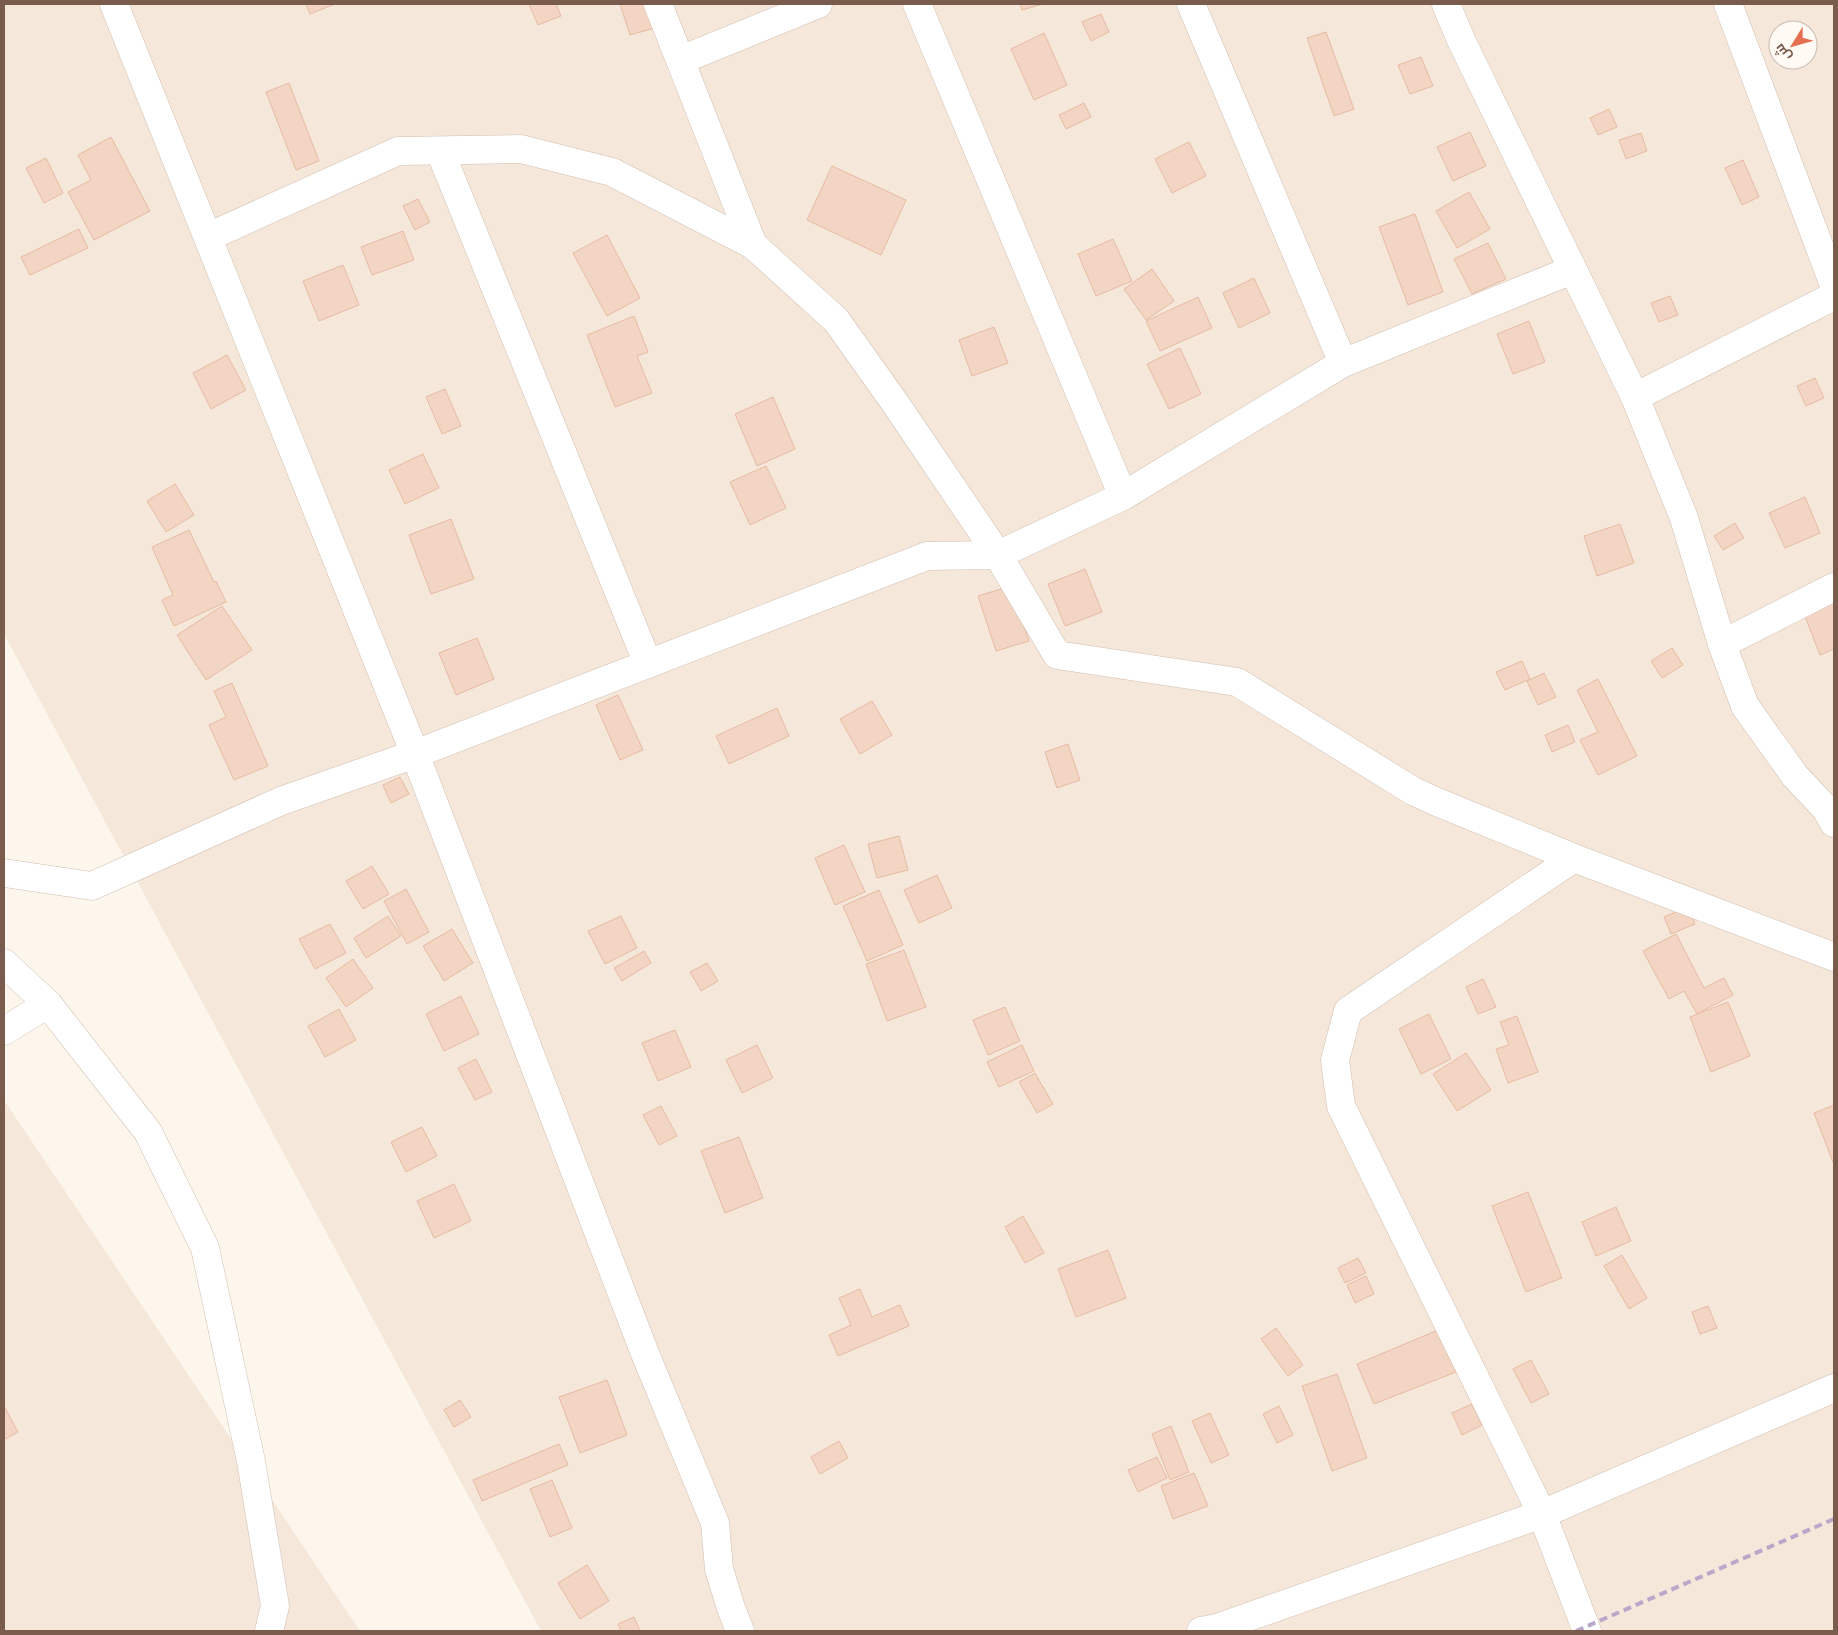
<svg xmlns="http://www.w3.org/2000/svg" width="1838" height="1635" font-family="Barlow,Cairo,sans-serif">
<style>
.residential{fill:#f5e8da;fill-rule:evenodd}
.building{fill:#f3d5c3;stroke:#e6bba3}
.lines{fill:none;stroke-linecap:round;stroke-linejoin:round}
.minor-casing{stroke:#d1beb0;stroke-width:29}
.minor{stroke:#fff;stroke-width:28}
.rail{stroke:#b9a8c9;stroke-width:4;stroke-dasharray:8 5;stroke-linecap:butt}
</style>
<rect width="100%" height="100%" fill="#fdf6ec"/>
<!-- residential -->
<g class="residential">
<path d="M4,4H1834V1631H541L4,634ZM1778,30H1808V60H1778Z"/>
<polygon points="4,1100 360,1631 4,1631"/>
</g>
<!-- building -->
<g class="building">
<polygon points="306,4 335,4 310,14"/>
<polygon points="529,4 556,4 561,16 538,25"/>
<polygon points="620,4 651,4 658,27 630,35"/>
<polygon points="1020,4 1043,4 1022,10"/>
<polygon points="1101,14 1109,32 1091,41 1082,22"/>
<polygon points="1326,32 1354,109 1334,116 1307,38"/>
<polygon points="1044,33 1067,85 1034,100 1011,49"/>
<polygon points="1421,57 1433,86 1410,94 1398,65"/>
<polygon points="289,83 319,161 296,170 266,92"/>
<polygon points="1084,103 1091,117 1066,129 1059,115"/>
<polygon points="1609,109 1617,127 1598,135 1590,118"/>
<polygon points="1470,132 1486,166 1453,181 1437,147"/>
<polygon points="1641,133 1647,151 1626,159 1619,140"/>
<polygon points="111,137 150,211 94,240 68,192 91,180 78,155"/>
<polygon points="1189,142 1206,176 1172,193 1155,159"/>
<polygon points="46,158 63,193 44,203 26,168"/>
<polygon points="1743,160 1759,197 1742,205 1725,168"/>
<polygon points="832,166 906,200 881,255 807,220"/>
<polygon points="1469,192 1490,229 1457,248 1436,211"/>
<polygon points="418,199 430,222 415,230 403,206"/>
<polygon points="1415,214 1443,292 1408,305 1379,227"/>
<polygon points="79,229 88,248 30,275 21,257"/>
<polygon points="403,231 414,260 372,275 361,247"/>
<polygon points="607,235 640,298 607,316 573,253"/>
<polygon points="1113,239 1132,281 1096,296 1078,254"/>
<polygon points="1488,243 1506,279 1472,294 1454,259"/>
<polygon points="343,265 359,305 319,321 303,281"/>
<polygon points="1152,269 1174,301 1146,320 1124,289"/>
<polygon points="1254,278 1270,313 1239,328 1223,293"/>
<polygon points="1670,296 1678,315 1659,322 1651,303"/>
<polygon points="1198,297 1212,328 1160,351 1146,321"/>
<polygon points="634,316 648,352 637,356 652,393 615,407 587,335"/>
<polygon points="1529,321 1545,362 1513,374 1497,334"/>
<polygon points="994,327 1008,363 972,376 959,340"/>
<polygon points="1180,348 1201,394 1169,409 1147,364"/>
<polygon points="227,355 246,390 211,409 193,373"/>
<polygon points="1815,378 1824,398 1806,406 1797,386"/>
<polygon points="445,389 461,426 442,434 426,397"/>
<polygon points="773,397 795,449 757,466 735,414"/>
<polygon points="423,454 439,488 405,504 389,470"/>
<polygon points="766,466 786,508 750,525 730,482"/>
<polygon points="175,484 194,515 166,532 147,501"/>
<polygon points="1805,497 1820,533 1785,548 1769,513"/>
<polygon points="451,519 474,579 431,594 409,535"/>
<polygon points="1735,523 1744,538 1723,550 1714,536"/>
<polygon points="1620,524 1634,563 1597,576 1584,536"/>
<polygon points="189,530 214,582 216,581 226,602 174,626 162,600 173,595 152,547"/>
<polygon points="1085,569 1102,612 1065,626 1048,584"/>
<polygon points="1011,586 1029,641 996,651 978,596"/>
<polygon points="1834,599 1834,649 1820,655 1803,611"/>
<polygon points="222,606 252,650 206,680 177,635"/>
<polygon points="477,638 494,679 456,695 439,653"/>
<polygon points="1672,648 1683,665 1662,678 1651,661"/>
<polygon points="1522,661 1530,679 1505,690 1496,672"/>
<polygon points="1544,673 1556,697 1538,705 1527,681"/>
<polygon points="1598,679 1637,756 1598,775 1580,740 1598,732 1577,690"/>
<polygon points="232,683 268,766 234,780 209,725 226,717 214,691"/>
<polygon points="618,695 643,750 620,760 596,705"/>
<polygon points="872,701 892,735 860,754 840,719"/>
<polygon points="777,708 789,736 729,764 716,736"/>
<polygon points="1568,725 1575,742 1552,752 1545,735"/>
<polygon points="1068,744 1080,780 1057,788 1045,752"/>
<polygon points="400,777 409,794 391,803 383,785"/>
<polygon points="899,836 908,870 877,878 868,844"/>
<polygon points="844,845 865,892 835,905 815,858"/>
<polygon points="372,866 389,894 363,909 346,881"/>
<polygon points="937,875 952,908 919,923 904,890"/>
<polygon points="406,889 429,932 407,944 384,901"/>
<polygon points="879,890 903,945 867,961 843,906"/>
<polygon points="1688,907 1695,924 1671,934 1664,917"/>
<polygon points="388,916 401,936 366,958 354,938"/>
<polygon points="621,916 637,948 605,964 588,931"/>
<polygon points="330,924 346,953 315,969 299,939"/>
<polygon points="452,929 473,963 444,981 423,946"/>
<polygon points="1676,934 1704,988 1724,978 1733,995 1697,1014 1684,991 1669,999 1643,951"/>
<polygon points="904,950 926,1007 887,1021 866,964"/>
<polygon points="644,951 651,963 622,981 614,968"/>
<polygon points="353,959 373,988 346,1007 326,978"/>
<polygon points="707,963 718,981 701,991 690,972"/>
<polygon points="1483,979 1496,1007 1478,1014 1466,987"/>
<polygon points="461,996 479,1034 444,1051 426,1014"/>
<polygon points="1728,1002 1750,1056 1711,1072 1690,1017"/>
<polygon points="1005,1007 1020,1041 988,1055 973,1020"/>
<polygon points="339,1009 356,1040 325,1057 308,1026"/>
<polygon points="1429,1014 1451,1059 1421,1074 1399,1029"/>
<polygon points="1517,1016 1538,1072 1508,1083 1496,1049 1509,1045 1500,1022"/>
<polygon points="675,1030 691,1067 658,1081 642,1043"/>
<polygon points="757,1045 773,1078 742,1093 726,1060"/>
<polygon points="1022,1045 1034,1071 999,1087 987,1062"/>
<polygon points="1466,1053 1491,1090 1457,1111 1433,1074"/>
<polygon points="476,1059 492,1092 475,1100 458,1068"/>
<polygon points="1035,1073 1053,1104 1037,1113 1019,1082"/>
<polygon points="1834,1105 1834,1162 1833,1162 1814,1113"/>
<polygon points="661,1106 677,1136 659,1145 643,1115"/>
<polygon points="422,1127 437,1156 406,1172 391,1142"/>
<polygon points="739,1137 763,1198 725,1213 701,1151"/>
<polygon points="454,1184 471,1221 434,1238 417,1201"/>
<polygon points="1528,1192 1562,1278 1526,1292 1492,1206"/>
<polygon points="1616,1207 1631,1241 1596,1256 1582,1222"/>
<polygon points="1023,1216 1044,1253 1025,1263 1005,1227"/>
<polygon points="1108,1250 1126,1298 1076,1317 1058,1269"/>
<polygon points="1622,1255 1647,1298 1629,1309 1604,1266"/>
<polygon points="1358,1258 1366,1273 1345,1283 1338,1268"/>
<polygon points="1366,1276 1374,1294 1355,1303 1347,1285"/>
<polygon points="860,1289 872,1317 900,1305 909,1326 838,1356 829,1335 851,1325 839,1298"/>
<polygon points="1708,1306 1717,1328 1700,1334 1692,1312"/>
<polygon points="1276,1328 1303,1365 1288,1376 1261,1339"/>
<polygon points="1438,1330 1456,1372 1374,1404 1357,1364"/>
<polygon points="1531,1360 1549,1394 1531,1403 1513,1369"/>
<polygon points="1337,1374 1367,1458 1332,1471 1302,1386"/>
<polygon points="607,1380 627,1435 580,1453 559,1397"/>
<polygon points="460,1400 471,1417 454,1427 444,1410"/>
<polygon points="1472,1404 1482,1425 1462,1435 1452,1413"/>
<polygon points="4,1406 18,1432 4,1440"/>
<polygon points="1279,1406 1293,1435 1277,1443 1263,1414"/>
<polygon points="1210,1413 1229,1455 1211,1463 1192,1421"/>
<polygon points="1171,1426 1189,1472 1170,1480 1152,1434"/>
<polygon points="839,1441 848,1458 820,1474 811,1457"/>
<polygon points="559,1444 568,1465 482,1501 473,1480"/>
<polygon points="1157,1457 1167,1478 1138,1492 1128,1470"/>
<polygon points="1194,1473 1208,1506 1173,1519 1161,1486"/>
<polygon points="552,1480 572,1528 550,1537 530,1489"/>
<polygon points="587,1565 609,1601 580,1619 558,1583"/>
<polygon points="634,1617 640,1631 621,1631 618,1624"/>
</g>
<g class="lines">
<!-- minor casing -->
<g class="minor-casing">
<g id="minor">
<polyline points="114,4 415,754 644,1351 715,1523 719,1569 731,1608 740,1631"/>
<polyline points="658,4 753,245"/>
<polyline points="917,4 1123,496"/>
<polyline points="1191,4 1343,363"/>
<polyline points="1446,4 1461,40 1635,397 1684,518 1722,644 1745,706 1795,776 1826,809 1834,823"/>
<polyline points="1728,4 1834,285"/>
<polyline points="681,60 818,4"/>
<polyline points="440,151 648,664"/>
<polyline points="208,237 398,151 521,149 612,172 753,245 836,320 895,403 998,555 1123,496 1343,363 1572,270"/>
<polyline points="1635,397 1834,296"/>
<polyline points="1722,644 1834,587"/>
<polyline points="1574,858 1348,1011 1335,1060 1341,1106 1542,1514 1587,1631"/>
<polyline points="4,873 92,886 281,801 415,754 927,556 998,555 1057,655 1237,682 1413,791 1437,802 1574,858 1834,957"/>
<polyline points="4,963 48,1004 148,1132 205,1248 251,1461 275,1606 269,1631"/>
<polyline points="4,1031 48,1004"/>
<polyline points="1201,1631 1217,1628 1542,1514 1834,1388"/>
</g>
</g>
<!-- minor -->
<use href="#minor" class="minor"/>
<!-- rail -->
<polyline class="rail" points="1576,1631 1834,1519"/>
</g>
<!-- border -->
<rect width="1838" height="1635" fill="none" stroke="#7a5c4d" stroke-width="10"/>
<!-- north arrow -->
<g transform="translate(1793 45) rotate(233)"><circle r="24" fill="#fffaf3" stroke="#cabbb1"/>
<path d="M0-4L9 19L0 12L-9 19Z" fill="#e76f51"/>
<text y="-8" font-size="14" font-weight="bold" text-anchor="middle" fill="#7a5c4d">ش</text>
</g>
</svg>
